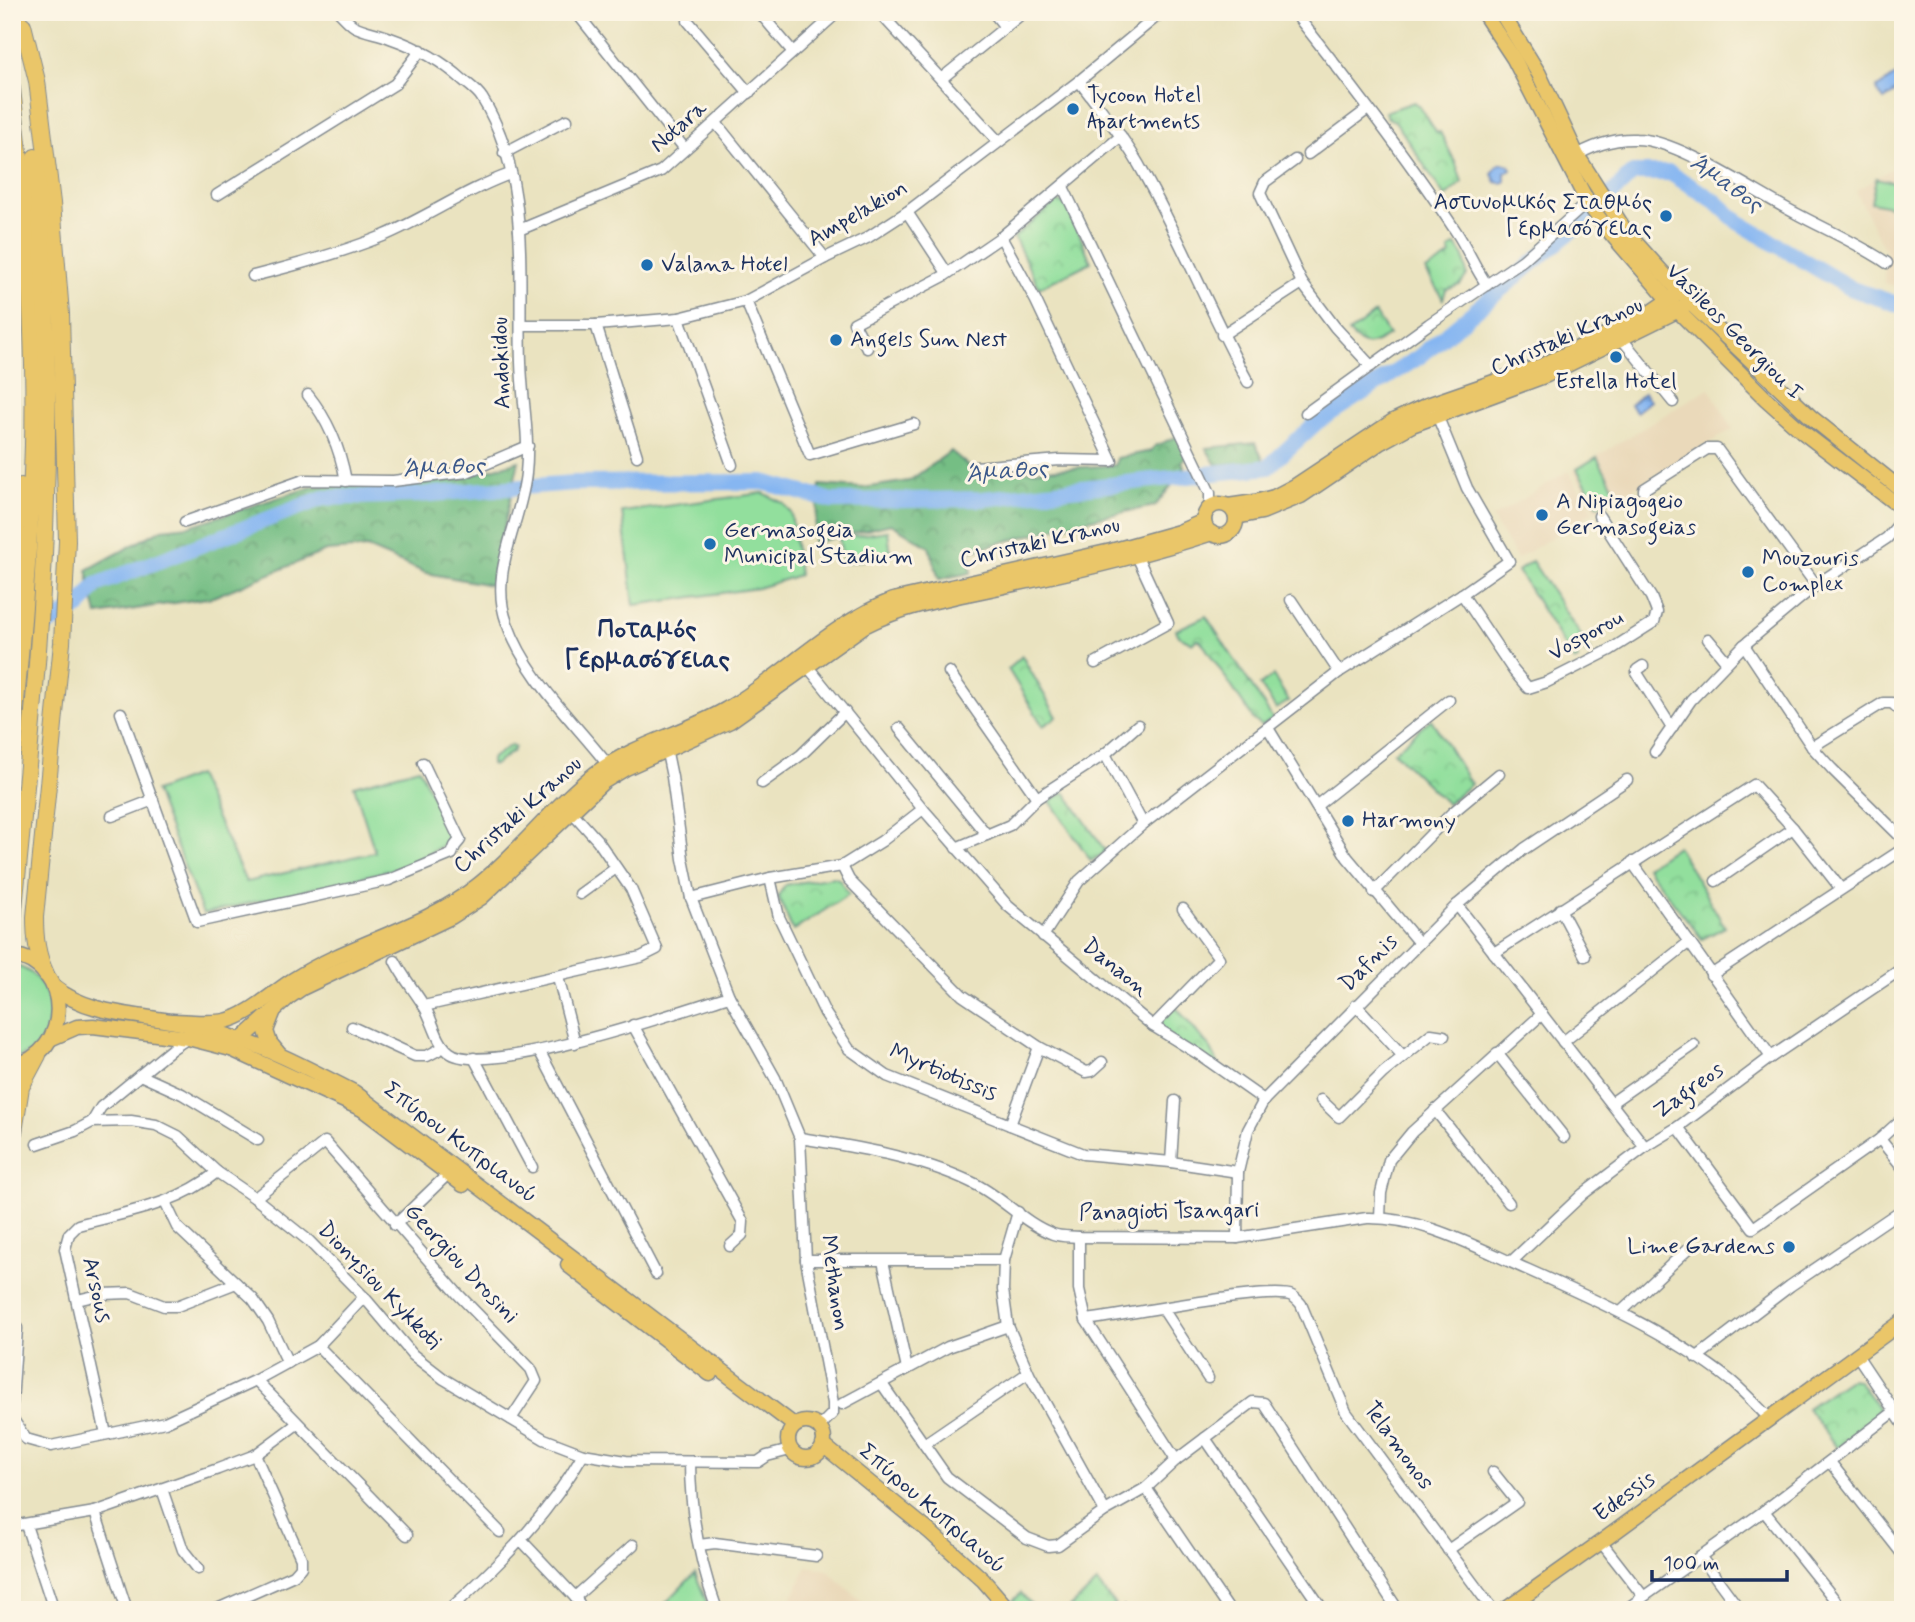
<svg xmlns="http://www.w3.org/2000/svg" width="1915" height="1622" font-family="Mynerve,sans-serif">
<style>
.built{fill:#ead9ba}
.grass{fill:#92df9d;stroke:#56877e;stroke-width:2}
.forest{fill:url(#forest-crowns);stroke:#487671;stroke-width:2}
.park{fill:url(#park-crowns);stroke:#56877e;stroke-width:2}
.garden{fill:url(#garden-furrows);stroke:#56877e;stroke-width:2}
.water{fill:url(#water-ripples);stroke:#5072a8;stroke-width:2}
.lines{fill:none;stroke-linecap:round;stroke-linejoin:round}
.river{stroke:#86b6f1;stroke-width:16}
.minor-casing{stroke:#82898f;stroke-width:13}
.major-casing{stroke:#82898f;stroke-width:17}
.highway-casing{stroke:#82898f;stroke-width:18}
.minor{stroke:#fff;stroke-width:10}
.major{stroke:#eac669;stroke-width:14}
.highway{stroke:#eac669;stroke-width:16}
.poi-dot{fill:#1f6fb2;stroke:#fcf5e5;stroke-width:2.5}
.labels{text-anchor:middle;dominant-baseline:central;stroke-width:6;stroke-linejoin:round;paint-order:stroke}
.poi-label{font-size:23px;fill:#1b2f5e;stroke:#fcf5e5;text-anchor:start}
.street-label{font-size:23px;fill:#1b2f5e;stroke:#fcf5e5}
.water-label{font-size:24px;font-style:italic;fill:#3b588a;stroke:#fcf5e5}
.quarter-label{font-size:26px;font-weight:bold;fill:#1b2f5e;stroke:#fcf5e5}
</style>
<defs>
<pattern id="forest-crowns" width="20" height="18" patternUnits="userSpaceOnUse" patternTransform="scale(1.75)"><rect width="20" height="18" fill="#75be84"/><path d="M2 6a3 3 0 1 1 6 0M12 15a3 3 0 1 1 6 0" fill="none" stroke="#5f9b6f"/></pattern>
<pattern id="park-crowns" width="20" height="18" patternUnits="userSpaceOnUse" patternTransform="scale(1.75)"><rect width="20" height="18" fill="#92df9d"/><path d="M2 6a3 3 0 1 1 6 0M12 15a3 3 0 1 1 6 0" fill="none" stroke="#7dc08a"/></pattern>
<pattern id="garden-furrows" width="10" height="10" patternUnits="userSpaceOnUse" patternTransform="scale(1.75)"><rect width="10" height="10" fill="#92df9d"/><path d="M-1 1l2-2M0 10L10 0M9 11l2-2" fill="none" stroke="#7dc08a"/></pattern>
<pattern id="water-ripples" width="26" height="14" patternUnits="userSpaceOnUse" patternTransform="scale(1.75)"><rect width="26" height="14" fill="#86b6f1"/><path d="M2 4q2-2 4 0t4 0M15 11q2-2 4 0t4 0" fill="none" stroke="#6d94c6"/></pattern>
</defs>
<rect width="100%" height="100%" fill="#fcf5e5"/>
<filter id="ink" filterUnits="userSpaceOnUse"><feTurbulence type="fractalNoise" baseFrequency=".0143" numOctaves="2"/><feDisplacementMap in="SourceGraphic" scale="14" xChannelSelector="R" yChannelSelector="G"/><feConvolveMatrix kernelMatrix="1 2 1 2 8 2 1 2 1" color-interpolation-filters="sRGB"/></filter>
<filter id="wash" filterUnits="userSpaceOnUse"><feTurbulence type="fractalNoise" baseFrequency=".00686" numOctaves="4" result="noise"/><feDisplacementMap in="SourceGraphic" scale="28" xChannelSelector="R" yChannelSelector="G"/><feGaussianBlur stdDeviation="1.57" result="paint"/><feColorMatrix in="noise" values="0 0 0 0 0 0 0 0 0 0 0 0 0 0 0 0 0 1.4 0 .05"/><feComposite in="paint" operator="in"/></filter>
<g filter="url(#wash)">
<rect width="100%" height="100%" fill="#eae3c0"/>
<!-- built -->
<g class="built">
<polygon points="1903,161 1903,288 1884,283 1886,253 1856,191"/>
<polygon points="1709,388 1733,429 1595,511 1573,471"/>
<polygon points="1568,471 1593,512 1517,559 1492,518"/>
<polygon points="807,1566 827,1570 871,1610 791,1610 792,1598"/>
</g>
<!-- grass -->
<g class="grass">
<polygon points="1876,178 1903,184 1903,209 1871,202"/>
<polygon points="1597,457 1618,495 1598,506 1577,469"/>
<polygon points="763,493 783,503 791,513 799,575 758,588 634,605 622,512"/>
<polygon points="888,531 891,556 843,563 839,538"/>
<polygon points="1273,676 1289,701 1276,709 1260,685"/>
<polygon points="419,768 453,839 408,866 203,914 155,791 197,775 246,882 375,852 354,786"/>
<path d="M12,965C52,972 62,1026 32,1051C27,1055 18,1057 12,1060Z"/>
<polygon points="695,1573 710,1610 659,1610"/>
</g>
<!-- forest -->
<g class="forest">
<polygon points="1178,436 1188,456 1182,461 1185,469 1155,506 1095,518 969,551 971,573 939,579 929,547 891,524 813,543 820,485 863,488 909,481 951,451 978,474 1116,465 1117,458 1151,451 1155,446"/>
<polygon points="1255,443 1264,461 1216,465 1206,448"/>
<polygon points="519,461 491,585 426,573 367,548 326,551 213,597 97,615 87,570 162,529 189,526 315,486 458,479"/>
</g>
<!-- park -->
<g class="park">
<polygon points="1414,102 1420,107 1437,133 1440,132 1456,164 1462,182 1445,197 1395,121 1388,118 1385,112"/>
<polygon points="1057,201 1068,207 1091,262 1039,288 1014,237"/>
<polygon points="1456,245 1464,257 1467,275 1460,285 1446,290 1443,299 1426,271 1451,255 1449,250"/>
<path d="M1375,313L1389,335C1371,346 1365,350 1349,333Z"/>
<polygon points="1532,561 1591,651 1586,654 1580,644 1573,647 1578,659 1574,661 1518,571"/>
<polygon points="1206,616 1273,719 1262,726 1254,720 1201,641 1197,639 1193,643 1179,636 1176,630"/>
<polygon points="1022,656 1057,717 1043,726 1008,669"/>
<polygon points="1431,719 1471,784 1447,804 1394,752"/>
<polygon points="1065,792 1106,852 1091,861 1050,801"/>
<polygon points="1677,846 1725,927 1702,939 1646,867"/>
<polygon points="833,877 839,879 849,894 793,931 778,896 785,885"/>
<polygon points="1174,1005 1211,1049 1221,1069 1153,1026"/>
<polygon points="1853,1379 1858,1381 1883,1414 1838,1449 1807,1408 1848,1380"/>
<polygon points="1097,1583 1115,1605 1110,1610 1067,1610"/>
<polygon points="1021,1593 1036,1610 1019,1610 1012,1602"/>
</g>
<!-- garden -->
<polygon class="garden" points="511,745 515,747 513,751 494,765 491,764 491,759"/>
<!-- water -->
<g class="water">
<polygon points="1898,74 1903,81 1903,88 1884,100 1876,89"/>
<polygon points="1502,163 1509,165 1511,169 1505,173 1505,182 1501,183 1496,182 1492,174 1497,166"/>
<polygon points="1644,393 1650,401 1636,412 1630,405"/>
</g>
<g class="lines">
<!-- river -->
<polyline class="river" points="12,644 79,607 96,585 323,498 418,495 574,483 763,482 832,501 983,499 1268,467 1317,422 1419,357 1587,218 1633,173 1670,173 1715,201 1738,222 1852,289 1903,306"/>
</g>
</g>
<g filter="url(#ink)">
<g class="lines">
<!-- minor casing -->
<g class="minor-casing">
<g id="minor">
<path d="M339,12C344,17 349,23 354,26C365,32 379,33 390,38C416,47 442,61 463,80C469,85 478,91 482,98C531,177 518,274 521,362C522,400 530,436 526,473C521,524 488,572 507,623C527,679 573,720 608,765"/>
<polyline points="576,12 685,149"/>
<polyline points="759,12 793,52"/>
<polyline points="879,12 998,141"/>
<polyline points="993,12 1005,27"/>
<path d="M1294,12C1351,84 1407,157 1457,233C1468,250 1475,268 1487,285"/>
<polyline points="688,21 749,93"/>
<polyline points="941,79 1024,12"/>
<path d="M1079,81C1102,111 1126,140 1144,174C1182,242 1211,314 1248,382"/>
<polyline points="716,123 825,258"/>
<polyline points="504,153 567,120"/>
<polyline points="1308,154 1368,109"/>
<path d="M1570,159C1591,146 1612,138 1636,139C1678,139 1757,194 1797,214C1827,230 1859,244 1887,263"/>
<polyline points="1295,160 1265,182 1260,193 1302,283 1335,327 1371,366"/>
<polyline points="1063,187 1210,493 1210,508"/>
<polyline points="217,195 395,84 421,50"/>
<polyline points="907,212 947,273"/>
<polyline points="519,230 661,171 838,12"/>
<path d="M253,276C297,265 341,253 383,236C426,218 465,190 510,174"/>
<polyline points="746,301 810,455 914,424"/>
<polyline points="679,318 732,465"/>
<polyline points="521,325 596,325 679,318 746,301 825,258 867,238 907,212 1079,81 1162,12"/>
<polyline points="596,325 637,456"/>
<polyline points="1222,335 1302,283"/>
<polyline points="1622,339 1673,402"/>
<polyline points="867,348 854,323 944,276 1001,237 1121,136"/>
<path d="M308,395C329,421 340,448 346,481"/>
<polyline points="1306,413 1429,324 1523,260 1588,202"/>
<polyline points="975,467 1060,460 1112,461 1036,301 1001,237"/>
<polyline points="1644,492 1644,489 1707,449 1717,449 1816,585"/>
<polyline points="185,522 304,480 393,481 467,472 528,446"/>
<polyline points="1462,594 1513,670 1528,688 1547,682 1610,650 1654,622 1657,612 1651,597 1599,516"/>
<polyline points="1291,600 1339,672"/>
<polyline points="1708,639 1727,662"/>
<polyline points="1744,645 1812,747 1832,769 1903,839"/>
<polyline points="1095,663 1168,623 1137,556"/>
<polyline points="1643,666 1637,670 1637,673 1672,728"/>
<polyline points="808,667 923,809 1008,906 1153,1026 1200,1055 1264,1100"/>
<polyline points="949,672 1037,798"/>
<polyline points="121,713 197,922 389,880 452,854 455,846 460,840 423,763"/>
<polyline points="899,728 987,835"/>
<polyline points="1268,728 1347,857 1419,943"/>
<polyline points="665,743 672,777 683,859 691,898 729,996 775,1078 800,1138 806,1260 833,1403 833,1413 819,1427"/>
<polyline points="1812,747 1883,703 1892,703 1903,713"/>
<polyline points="1655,752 1691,700 1744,645 1816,585 1887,538 1903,519"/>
<polyline points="1105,754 1143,824"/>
<polyline points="762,783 801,755 845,712"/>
<polyline points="1316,806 1449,700"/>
<polyline points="112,816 153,800"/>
<polyline points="956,848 1010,825 1037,798 1105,754 1138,725"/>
<polyline points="1632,862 1771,1057"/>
<polyline points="842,866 849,880 962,995 1039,1047 1086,1072 1092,1071 1102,1062"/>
<polyline points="770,878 779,917 825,1013 849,1049 887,1076 1083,1154 1171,1162 1238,1172"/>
<polyline points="1716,881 1793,828"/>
<polyline points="1374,892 1452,813 1499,774"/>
<polyline points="580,894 616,868"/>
<polyline points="691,898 770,878 842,866 882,841 923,809"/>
<polyline points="1457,905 1645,1147"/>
<polyline points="1560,909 1585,956"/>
<polyline points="1043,936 1079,881 1143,824 1339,672 1462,594 1509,561 1467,488 1437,415 1434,412"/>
<polyline points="1494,953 1754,785 1793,828 1841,889"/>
<path d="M395,961C403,977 414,990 424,1006C433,1020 436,1042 449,1052C483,1080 684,1010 729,996"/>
<polyline points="1711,975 1903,849"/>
<polyline points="558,977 575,1043"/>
<polyline points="1356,1005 1403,1056"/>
<polyline points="424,1006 641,957 657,949 631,889 598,841 572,812"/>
<polyline points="633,1025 743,1222 742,1235 730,1246"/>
<polyline points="1153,1026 1219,958 1183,909"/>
<polyline points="352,1027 415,1056 427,1056 444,1047"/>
<polyline points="1563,1042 1688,943"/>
<polyline points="540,1052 656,1274"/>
<polyline points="1497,1053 1564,1137"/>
<polyline points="474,1058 532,1167"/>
<polyline points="140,1075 182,1094 258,1140"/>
<polyline points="1321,1100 1339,1117 1383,1073 1431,1034 1444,1036"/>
<polyline points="1611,1103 1694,1045"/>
<polyline points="1435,1110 1509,1203"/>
<polyline points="92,1122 101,1107 173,1048 188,1038"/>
<polyline points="1010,1125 1039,1047"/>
<polyline points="1678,1127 1753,1228 1880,1139 1903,1118"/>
<path d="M800,1138C857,1147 918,1157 971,1182C1000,1195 1023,1223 1053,1234C1061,1237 1071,1236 1079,1237L1237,1238L1367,1218C1419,1217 1468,1243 1515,1264C1589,1297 1666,1330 1731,1381C1744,1392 1757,1406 1769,1418"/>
<polyline points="1880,1139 1903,1168"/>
<polyline points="37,1144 75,1131 92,1122 131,1121 156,1125 178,1136 217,1172 255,1198 309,1241 364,1297 413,1355 444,1379 544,1439 583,1454 626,1461 758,1462 767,1456 790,1450"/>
<polyline points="1171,1162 1175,1101"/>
<polyline points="255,1198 325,1142 457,1293 531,1369 536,1381 511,1419"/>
<polyline points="165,1202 177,1227 253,1299 268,1321 288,1363"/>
<polyline points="1018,1212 1004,1260 1003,1290 1008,1326 1030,1376 1105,1511"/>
<polyline points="1380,1218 1381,1193 1389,1160 1412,1132 1542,1014"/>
<polyline points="395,1225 448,1174"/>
<polyline points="1079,1237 1079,1289 1086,1320 1176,1460"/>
<polyline points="1237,1238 1238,1172 1248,1130 1264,1100 1457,905 1524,849 1627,780"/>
<polyline points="806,1260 1004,1260"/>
<polyline points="883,1261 907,1369"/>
<polyline points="1511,1262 1583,1194 1645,1147 1678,1127 1771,1057 1903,968"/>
<polyline points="77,1300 103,1294 130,1293 164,1306 177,1306 236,1283"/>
<polyline points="1163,1309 1208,1378"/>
<polyline points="1621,1312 1688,1249"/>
<path d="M1086,1320C1119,1316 1272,1286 1292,1296C1296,1298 1298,1301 1301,1304L1346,1412L1493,1610"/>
<polyline points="318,1346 500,1532"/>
<polyline points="1857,1355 1903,1424"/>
<polyline points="1696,1358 1790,1286 1903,1209"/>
<polyline points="256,1380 407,1535"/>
<polyline points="882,1384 947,1477 1027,1538 1048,1546 1058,1545 1105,1511 1146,1488 1176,1460 1253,1402 1264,1403 1398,1610"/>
<polyline points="12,1403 17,1328"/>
<polyline points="842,1404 948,1347 1008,1326"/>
<polyline points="12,1418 26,1439 51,1446 165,1422 256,1380 318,1346 364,1297"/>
<path d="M106,1434L65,1249L69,1234L78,1225C127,1212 177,1205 217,1172"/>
<polyline points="1205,1438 1323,1610"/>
<polyline points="924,1444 1028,1373"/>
<path d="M690,1462C690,1512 700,1563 717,1610"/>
<polyline points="1830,1462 1903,1555"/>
<polyline points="1146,1488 1229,1610"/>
<polyline points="162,1489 183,1550 198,1569"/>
<polyline points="1764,1511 1843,1610"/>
<polyline points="95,1512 127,1610"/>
<polyline points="26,1525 54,1610"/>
<polyline points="12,1526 95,1512 218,1469 255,1455 297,1424"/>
<polyline points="522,1541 575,1597 583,1610"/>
<polyline points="1601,1542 1643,1596"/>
<polyline points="699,1545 715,1543 816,1556"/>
<polyline points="1448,1550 1517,1502 1493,1472"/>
<polyline points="1700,1556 1740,1610"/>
<polyline points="575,1597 633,1545"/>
<polyline points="215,1610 294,1575 301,1567 301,1558 255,1455"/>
<path d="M449,1610C503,1561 547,1517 583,1454"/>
<polyline points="1119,1610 1125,1607 1130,1610"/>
<polyline points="1625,1610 1764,1511 1894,1412"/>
</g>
</g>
<!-- major casing -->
<g class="major-casing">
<g id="major">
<polyline points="1483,12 1514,59 1589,205 1613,236 1678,311 1766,399 1804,433 1903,509"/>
<polyline points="1501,12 1539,74 1577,155 1626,232 1690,303 1812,418 1903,491"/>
<circle cx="1220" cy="520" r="16"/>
<polyline points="1228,506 1255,502 1274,497 1295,486 1393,421 1427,405 1543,365 1645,316 1676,295"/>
<polyline points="1236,517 1262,512 1301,496 1381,442 1412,425 1547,375 1683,308"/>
<path d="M12,955C73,965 73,1053 12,1066"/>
<path d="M54,987C86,1013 131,1014 170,1021C191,1024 212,1031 232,1037C275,1050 314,1072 354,1092L794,1425"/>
<polyline points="273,1013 266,1031 270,1043 279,1054"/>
<path d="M172,1021C189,1021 208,1024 225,1021C247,1017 274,992 293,980C350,943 423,929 477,886C519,853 554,805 596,773C635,744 683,734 725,710C783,677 830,624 893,600L1111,551L1179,532L1204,521"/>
<polyline points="52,1038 77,1027 93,1026 188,1038 231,1049 362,1109 463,1185"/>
<path d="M231,1049L289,997L302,988L451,917L482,897L603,782L626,768L730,721L864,626C909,603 960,596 1009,585C1077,571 1145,555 1212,533"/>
<polyline points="568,1265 710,1374"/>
<circle cx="806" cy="1440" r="18"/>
<polyline points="823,1445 930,1532 983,1580 1009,1610"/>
<polyline points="1505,1610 1601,1542 1903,1321"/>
</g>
</g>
<!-- highway casing -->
<g class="highway-casing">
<g id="highway">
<path d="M23,25L37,81L52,203L61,314L67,541L62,643L35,917C35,938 37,955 46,974"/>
<path d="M12,89C26,207 36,326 33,445C30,546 21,647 12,748"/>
<polyline points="12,574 21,486"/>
<path d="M12,929C24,805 38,679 44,554C50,422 48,288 35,157"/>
<polyline points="12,1145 21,1087 38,1055"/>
</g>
</g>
<!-- minor -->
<use href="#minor" class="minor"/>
<!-- major -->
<use href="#major" class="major"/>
<!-- highway -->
<use href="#highway" class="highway"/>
</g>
</g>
<!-- markers -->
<g class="poi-dot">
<circle cx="1073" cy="109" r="7"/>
<circle cx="1666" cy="216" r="7"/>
<circle cx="647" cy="265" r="7"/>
<circle cx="836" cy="340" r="7"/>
<circle cx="1616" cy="357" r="7"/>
<circle cx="1542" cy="515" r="7"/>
<circle cx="710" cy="544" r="7"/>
<circle cx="1748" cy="572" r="7"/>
<circle cx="1348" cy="821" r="7"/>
<circle cx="1789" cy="1247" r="7"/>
</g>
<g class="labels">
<!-- poi labels -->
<g class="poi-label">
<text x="1087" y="96">Tycoon Hotel<tspan x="1087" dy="26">Apartments</tspan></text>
<text x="1652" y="203" text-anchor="end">Αστυνομικός Σταθμός<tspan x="1652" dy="26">Γερμασόγειας</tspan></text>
<text x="661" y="265">Valana Hotel</text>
<text x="850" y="340">Angels Sun Nest</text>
<text x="1616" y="382" text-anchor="middle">Estella Hotel</text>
<text x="1556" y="502">A Nipiagogeio<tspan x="1556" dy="26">Germasogeias</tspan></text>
<text x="724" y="531">Germasogeia<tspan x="724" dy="26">Municipal Stadium</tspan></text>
<text x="1762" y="559">Mouzouris<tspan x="1762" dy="26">Complex</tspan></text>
<text x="1362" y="821">Harmony</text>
<text x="1775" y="1247" text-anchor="end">Lime Gardens</text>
</g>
<!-- street labels -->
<g class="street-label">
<text transform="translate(679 127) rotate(-41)">Notara</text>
<text transform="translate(858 214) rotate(-30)">Ampelakion</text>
<text transform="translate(1734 332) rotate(45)">Vasileos Georgiou I</text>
<text transform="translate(1567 337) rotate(-24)">Christaki Kranou</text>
<text transform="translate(502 363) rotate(-92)">Andokidou</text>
<text transform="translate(1040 543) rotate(-13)">Christaki Kranou</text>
<text transform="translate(1586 636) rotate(-29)">Vosporou</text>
<text transform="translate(518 815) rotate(-42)">Christaki Kranou</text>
<text transform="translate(1369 963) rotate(-45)">Dafnis</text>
<text transform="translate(1115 968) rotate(39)">Danaon</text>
<text transform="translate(943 1073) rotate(23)">Myrtiotissis</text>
<text transform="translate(1689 1091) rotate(-36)">Zagreos</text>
<text transform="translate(460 1143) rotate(37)">Σπύρου Κυπριανού</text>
<text transform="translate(1169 1212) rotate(-1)">Panagioti Tsangari</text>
<text transform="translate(461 1264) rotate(47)">Georgiou Drosini</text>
<text transform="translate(834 1283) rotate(82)">Methanon</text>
<text transform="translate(379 1286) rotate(46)">Dionysiou Kykkoti</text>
<text transform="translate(96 1290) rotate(77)">Arsous</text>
<text transform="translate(1398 1446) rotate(54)">Telamonos</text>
<text transform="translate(1625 1497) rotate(-36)">Edessis</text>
<text transform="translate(932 1509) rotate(41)">Σπύρου Κυπριανού</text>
</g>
<!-- water labels -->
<g class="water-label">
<text transform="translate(1726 184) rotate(35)">Άμαθος</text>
<text transform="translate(444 468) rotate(-3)">Άμαθος</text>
<text transform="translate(1007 472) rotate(-5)">Άμαθος</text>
</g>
<!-- quarter labels -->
<g class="quarter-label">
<text x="647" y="630">Ποταμός<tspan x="647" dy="30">Γερμασόγειας</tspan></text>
</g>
</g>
<!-- margin -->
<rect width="1915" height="1622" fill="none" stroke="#fcf5e5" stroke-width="42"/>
<!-- scale -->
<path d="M1652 1570v10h135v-10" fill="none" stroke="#1b2f5e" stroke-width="3.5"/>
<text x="1663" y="1570" font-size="21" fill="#1b2f5e" stroke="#fcf5e5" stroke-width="5" paint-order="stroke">100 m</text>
</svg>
